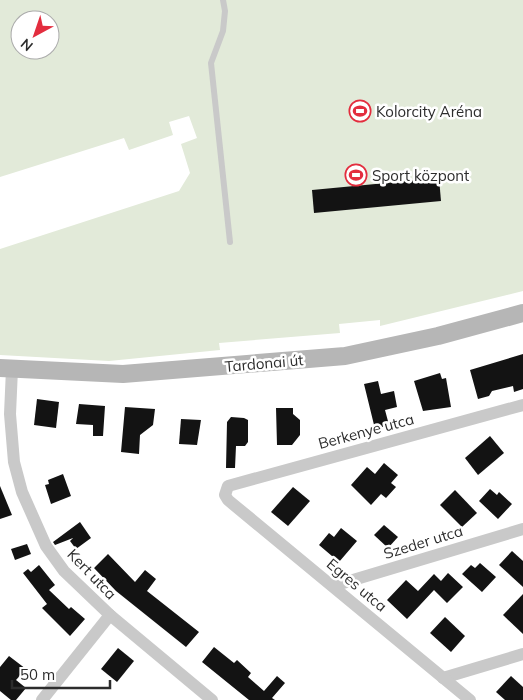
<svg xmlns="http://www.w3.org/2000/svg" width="523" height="700" font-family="Mulish,sans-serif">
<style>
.green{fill:#e2ead9;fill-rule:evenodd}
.building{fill:#131313}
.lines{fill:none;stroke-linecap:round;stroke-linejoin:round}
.lane{stroke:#c9c9c9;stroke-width:6}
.street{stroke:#c9c9c9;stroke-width:12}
.secondary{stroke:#b6b6b6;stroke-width:18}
.labels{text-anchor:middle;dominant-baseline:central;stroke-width:5;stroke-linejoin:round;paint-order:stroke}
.poi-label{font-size:15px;fill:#2c2c2c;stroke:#fff;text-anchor:start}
.street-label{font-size:15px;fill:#2c2c2c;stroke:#fff}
</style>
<rect width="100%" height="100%" fill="#fff"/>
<!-- green -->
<path class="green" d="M0,0H523V291L380,326V320L339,324L340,333L219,343L220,350L109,361L0,355V249L179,191L190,173L181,144L197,138L189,116L169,122L173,135L129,150L124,138L0,177ZM20,20H50V50H20Z"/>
<!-- building -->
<g class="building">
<polygon points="439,178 441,201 314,213 312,190"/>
<polygon points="523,354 523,389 514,392 513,386 492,391 489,396 478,399 470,370"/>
<polygon points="440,373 442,379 446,378 451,407 423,411 414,381"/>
<polygon points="378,381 381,394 394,391 397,407 385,410 389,425 375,429 364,384"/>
<polygon points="37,399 59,402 56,428 34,425"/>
<polygon points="79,404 105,406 103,436 93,436 93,425 76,424"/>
<polygon points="125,407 155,409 153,425 140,435 139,454 121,452"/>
<polygon points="276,408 293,408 293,414 300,420 300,435 292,445 277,445"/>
<polygon points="231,417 244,418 248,420 248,442 245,446 236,446 235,468 226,468 227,422"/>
<polygon points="181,419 201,420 197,445 179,444"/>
<polygon points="490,436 504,453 478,475 465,458"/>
<polygon points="384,463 398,475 391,483 396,487 386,498 381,494 371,505 351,485 367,467 375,474"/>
<polygon points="63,474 71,496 51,504 45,485 49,484 48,480"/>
<polygon points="0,486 12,515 0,519"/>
<polygon points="293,487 310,501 288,526 271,512"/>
<polygon points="490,489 497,495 499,492 512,504 498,519 479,501"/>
<polygon points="455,490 477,513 462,527 440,505"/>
<polygon points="80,522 91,538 76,549 70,541 73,538 55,545 53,542"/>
<polygon points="384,525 398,537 388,548 374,535"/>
<polygon points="341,528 357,541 339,562 319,545 329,533 334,537"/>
<polygon points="27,544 31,554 15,560 11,549"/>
<polygon points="512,551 523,561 523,587 499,565"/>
<polygon points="108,554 135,582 145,570 156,579 147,591 199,632 186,647 116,591 94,568"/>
<polygon points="480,563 496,577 482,592 462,574 471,565 475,568"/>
<polygon points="39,565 55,585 49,590 69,609 71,607 85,619 70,636 42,608 47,604 23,573 28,569 31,572"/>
<polygon points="448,573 463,587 447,603 434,590 407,619 387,600 406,580 418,591 434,574 441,581"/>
<polygon points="523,594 523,634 503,615"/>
<polygon points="445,617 465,636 451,652 430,633"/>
<polygon points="214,647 234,663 237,660 251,673 248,677 264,691 277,676 285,683 272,698 275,700 249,700 202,662"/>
<polygon points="118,648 134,661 117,682 101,669"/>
<polygon points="9,656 26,669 16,680 26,688 16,700 11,700 0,691 0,667"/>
<polygon points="511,676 523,687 523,700 505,700 496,692"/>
</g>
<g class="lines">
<!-- lane -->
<polyline class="lane" points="223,0 225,11 223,31 211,63 230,242"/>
<!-- street -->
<g class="street">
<polyline points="12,369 10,414 14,462 22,492 46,546 64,571 110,615 212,700"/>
<polyline points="333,586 523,529"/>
<polyline points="443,678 523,654"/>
<polyline points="42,700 110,615"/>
<polyline points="470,700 228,500 225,495 228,486 523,405"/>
</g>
<!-- secondary -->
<polyline class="secondary" points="0,368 123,374 345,356 438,336 523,313"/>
</g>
<!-- icons -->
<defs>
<g id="stadium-ring" transform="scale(1.125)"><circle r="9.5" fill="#fff" stroke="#e32d3e" stroke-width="1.5"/><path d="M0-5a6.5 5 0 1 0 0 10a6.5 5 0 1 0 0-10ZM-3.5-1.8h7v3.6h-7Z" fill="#e32d3e"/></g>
</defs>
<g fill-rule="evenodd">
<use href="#stadium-ring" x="360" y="111"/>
<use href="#stadium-ring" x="356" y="175"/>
</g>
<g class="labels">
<!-- poi labels -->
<g class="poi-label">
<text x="376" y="111">Kolorcity Aréna</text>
<text x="372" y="175">Sport központ</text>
</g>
<!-- street labels -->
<g class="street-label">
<text transform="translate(264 363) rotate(-5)">Tardonai út</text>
<text transform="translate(366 431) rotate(-15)">Berkenye utca</text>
<text transform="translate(423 542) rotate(-17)">Szeder utca</text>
<text transform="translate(92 574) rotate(46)">Kert utca</text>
<text transform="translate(357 585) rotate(40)">Egres utca</text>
</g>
</g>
<!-- north arrow -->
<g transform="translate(35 35) rotate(220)"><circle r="24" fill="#ffffff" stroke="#ababab"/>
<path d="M0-4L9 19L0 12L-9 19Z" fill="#e32d3e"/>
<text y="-8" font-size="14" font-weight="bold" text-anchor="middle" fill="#2c2c2c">N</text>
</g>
<!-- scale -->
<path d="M12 680v8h98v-8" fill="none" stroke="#2c2c2c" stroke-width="2.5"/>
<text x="20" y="680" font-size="15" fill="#2c2c2c" stroke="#ffffff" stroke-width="4" paint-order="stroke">50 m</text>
</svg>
